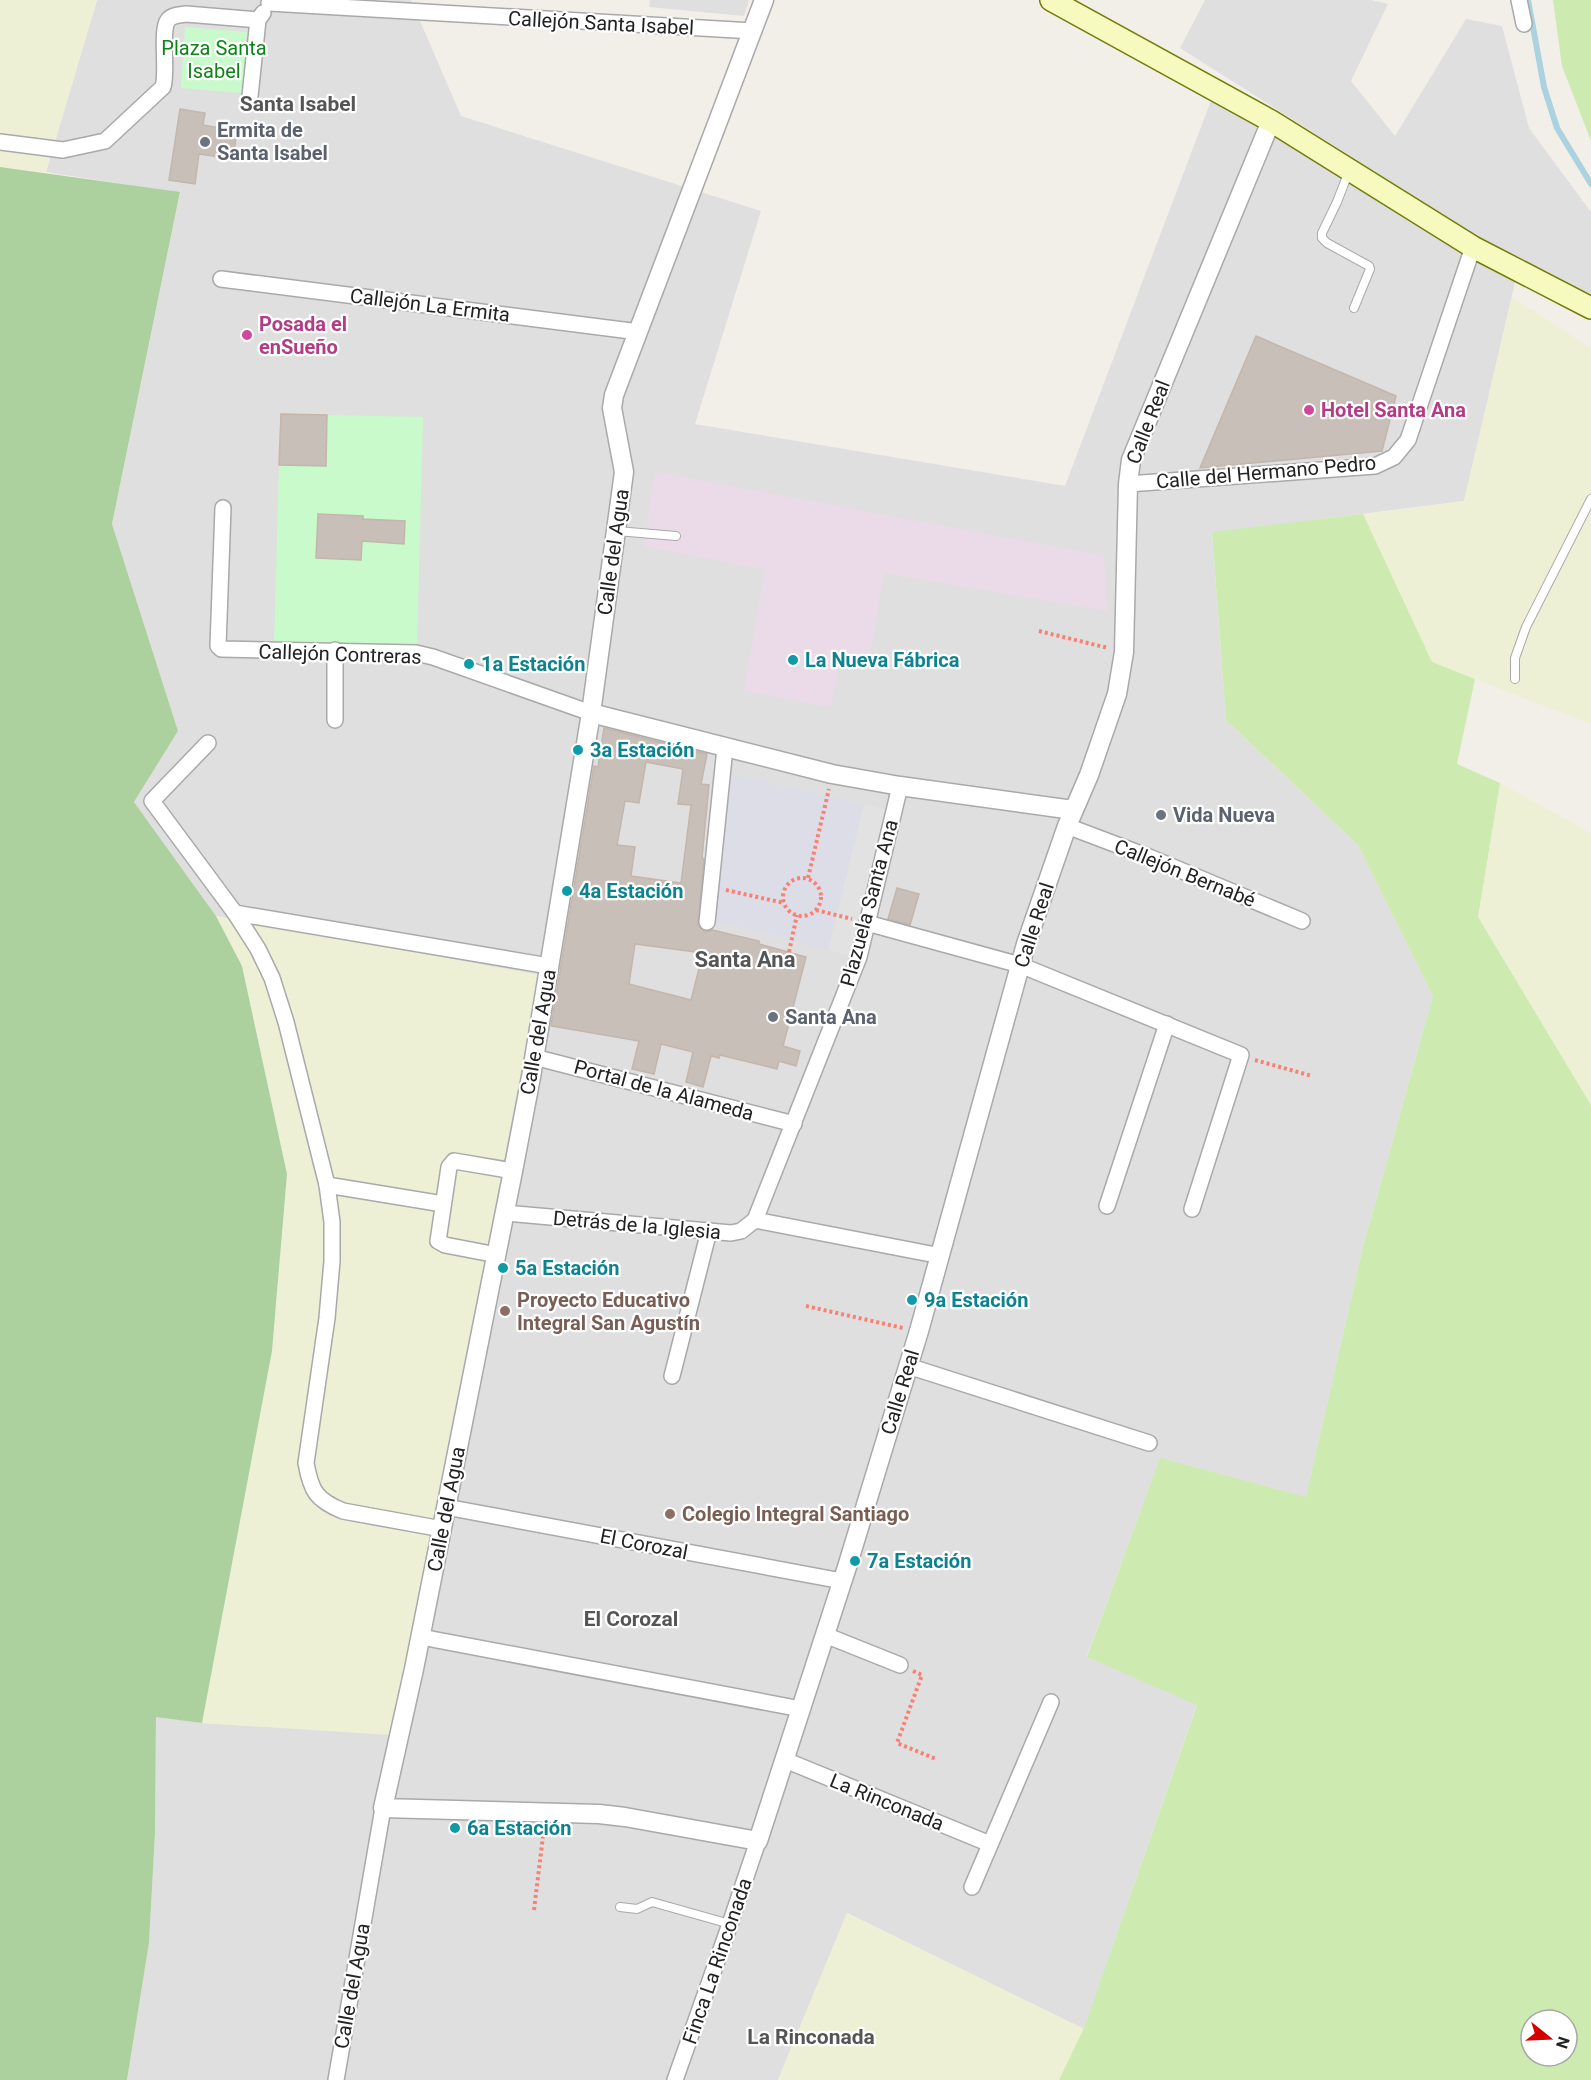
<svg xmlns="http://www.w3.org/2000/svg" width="1591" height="2080" font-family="Roboto,sans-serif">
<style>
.residential{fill:#e0dfdf}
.industrial{fill:#ebdbe8}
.farmland{fill:#eef0d5}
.grass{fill:#cdebb0;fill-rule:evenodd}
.forest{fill:#add19e}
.park{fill:#c8facc}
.parking{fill:#e2e2e2}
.plaza{fill:#dddde8}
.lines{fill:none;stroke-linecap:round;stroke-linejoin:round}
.stream{stroke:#aad3df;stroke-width:6}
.building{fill:#c7bfb8;stroke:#c4b6ab;stroke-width:1.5;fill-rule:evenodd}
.service-casing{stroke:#a9a9a9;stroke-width:10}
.minor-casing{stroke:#a9a9a9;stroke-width:18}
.tertiary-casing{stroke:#a9a9a9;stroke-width:21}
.secondary-casing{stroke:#707d05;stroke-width:24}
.path{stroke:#fa8072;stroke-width:4;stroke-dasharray:3 3;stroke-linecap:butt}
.service{stroke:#fff;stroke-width:8}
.minor{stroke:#fff;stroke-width:15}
.tertiary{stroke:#fff;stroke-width:18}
.secondary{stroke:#f7fabf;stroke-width:21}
.worship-dot{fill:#6b7280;stroke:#fff;stroke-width:2}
.hotel-dot{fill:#d1479c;stroke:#fff;stroke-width:2}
.culture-dot{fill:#0f9aa8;stroke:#fff;stroke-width:2}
.education-dot{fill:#8d6e63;stroke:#fff;stroke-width:2}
.labels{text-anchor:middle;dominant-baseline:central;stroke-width:4.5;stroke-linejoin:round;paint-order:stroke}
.street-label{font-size:20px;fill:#222;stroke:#fff}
.park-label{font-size:20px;fill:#0c8416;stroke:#fff}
.worship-label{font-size:20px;font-weight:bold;fill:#5b616d;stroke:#fff;text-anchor:start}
.hotel-label{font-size:20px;font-weight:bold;fill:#b23c85;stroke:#fff;text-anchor:start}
.culture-label{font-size:20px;font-weight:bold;fill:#0d838f;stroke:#fff;text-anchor:start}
.education-label{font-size:20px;font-weight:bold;fill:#785e54;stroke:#fff;text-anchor:start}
.neighbourhood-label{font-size:21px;font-weight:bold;fill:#555;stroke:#fff}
.quarter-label{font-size:22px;font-weight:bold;fill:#555;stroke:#fff}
</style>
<rect width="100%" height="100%" fill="#f2efe9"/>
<!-- residential -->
<g class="residential">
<polygon points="97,0 411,0 461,116 761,211 695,424 1065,486 1215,90 1517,274 1464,501 1212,533 1226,720 1358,845 1433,996 1363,1247 1306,1498 1160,1459 1087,1656 1197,1704 1084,2029 847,1913 778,2080 127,2080 149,1943 155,1833 156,1716 202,1723 391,1734 434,1528 539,975 216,916 134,802 178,731 112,524 180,193 46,172"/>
<polygon points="650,0 749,0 744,16 649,7"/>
<polygon points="1205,0 1371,0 1388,4 1351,81 1395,136 1466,19 1502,26 1529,128 1591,212 1591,294 1518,262 1180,48"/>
</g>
<!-- industrial -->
<polygon class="industrial" points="655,472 1104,556 1107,611 884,573 868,668 839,665 831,707 744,691 765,570 644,546"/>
<!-- farmland -->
<g class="farmland">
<polygon points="0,0 97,0 46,172 0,167"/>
<polygon points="1512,297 1591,348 1591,724 1432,663 1363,514 1464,501"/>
<polygon points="1500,783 1591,833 1591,1105 1478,917"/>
<polygon points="216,916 539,975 434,1528 391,1735 202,1723 272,1351 287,1174 242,966"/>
<polygon points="847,1913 1084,2029 1059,2080 778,2080"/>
</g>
<!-- grass -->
<g class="grass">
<polygon points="1553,0 1591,0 1591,141 1562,66"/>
<path d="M1363,514L1432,662L1475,679L1457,764L1500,783L1478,917L1591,1105V2080H1059L1084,2028L1197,1705L1087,1657L1160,1458L1306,1497L1363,1247L1433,996L1358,845L1226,720L1212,532ZM1531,2020H1567V2056H1531Z"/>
</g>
<!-- forest -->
<polygon class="forest" points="0,167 180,192 112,524 178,731 134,802 216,916 242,966 287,1174 272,1351 202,1723 156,1717 155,1833 149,1943 127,2080 0,2080"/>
<!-- park -->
<g class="park">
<polygon points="185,27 247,32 243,93 181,88"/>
<polygon points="327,415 423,417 417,647 274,644 279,465 325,465"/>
</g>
<!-- parking -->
<polygon class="parking" points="864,804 895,812 859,957 828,950"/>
<!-- plaza -->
<polygon class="plaza" points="734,775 864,804 828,950 712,920 724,820"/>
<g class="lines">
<!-- stream -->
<polyline class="stream" points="1528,0 1544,87 1557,128 1591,184"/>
</g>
<!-- building -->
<g class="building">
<polygon points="180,109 205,113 203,125 237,131 233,159 199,154 195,184 169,180"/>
<polygon points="1256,336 1396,396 1382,451 1200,468"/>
<polygon points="281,414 327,415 326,466 279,465"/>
<polygon points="318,514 363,516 363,519 405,521 404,544 362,541 361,560 316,558"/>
<path d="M604,728L707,754L701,784L709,785L702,858L704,859L698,925L705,932L713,930L729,934L759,941V944L806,957L783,1046L800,1051L796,1066L779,1061L777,1069L720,1055L719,1058L711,1056L703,1087L686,1082L693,1052L661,1044L654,1074L632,1069L639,1041L551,1026L594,766L598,767ZM646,762L683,769L678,804L691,805L681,883L631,876L635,847L617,845L625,801L639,803ZM635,944L703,953L691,1000L629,984Z"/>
<polygon points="897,888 919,894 910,925 888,919"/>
</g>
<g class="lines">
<!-- service casing -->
<g class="service-casing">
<g id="service">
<polyline points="1349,171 1337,202 1322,233 1322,238 1327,243 1369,266 1370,269 1354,308"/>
<polyline points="617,531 676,536"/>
<polyline points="1515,679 1515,658 1526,627 1591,499"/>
<polyline points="620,1907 637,1909 652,1902 730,1924"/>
</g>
</g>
<!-- minor casing -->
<g class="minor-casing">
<g id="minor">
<polyline points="1519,0 1524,24"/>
<polyline points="269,3 753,31"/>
<polyline points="250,96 258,20 263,13"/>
<path d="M0,142L63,150L105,141L163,87C168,71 160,31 168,20C172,15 180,15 186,14L258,20"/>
<polyline points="221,279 639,332"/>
<polyline points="1128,484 1375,466 1394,457 1408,440 1473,247"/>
<polyline points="223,508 218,646 221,649 416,653 433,657 591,713"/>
<polyline points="335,720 335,650"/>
<path d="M208,743L152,801L235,913L258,949L272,978L286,1022L327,1185L332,1222V1261L327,1318L306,1463C311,1491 316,1500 343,1511L442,1529"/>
<polyline points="1067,826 1149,857 1302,921"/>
<polyline points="235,913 549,966"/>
<polyline points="707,922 725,748"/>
<polyline points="867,923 1020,965 1241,1055 1192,1209"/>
<polyline points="534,1057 794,1124"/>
<polyline points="327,1185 443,1204"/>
<polyline points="1107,1206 1167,1024"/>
<polyline points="505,1213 731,1233 741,1231 755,1220 941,1256"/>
<polyline points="755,1220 859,957 900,786"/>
<polyline points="497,1255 445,1245 438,1241 449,1167 454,1161 513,1171"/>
<polyline points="908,1366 1149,1443"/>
<polyline points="672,1376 709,1231"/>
<polyline points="446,1507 842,1581"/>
<polyline points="825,1635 900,1665"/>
<polyline points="421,1637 801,1709"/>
<polyline points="785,1760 990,1844"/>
<polyline points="972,1887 1051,1702"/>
<polyline points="336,2080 383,1808"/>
<polyline points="675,2080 730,1924 758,1841"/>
</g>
</g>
<!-- tertiary casing -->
<g class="tertiary-casing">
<g id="tertiary">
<polyline points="764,0 614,395 612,408 624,472 591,713 531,1077 513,1171 414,1669 383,1808 599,1814 625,1817 758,1841 847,1567 919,1331 1026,944 1067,826 1089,775 1117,694 1124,652 1128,484 1131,460 1271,121"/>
<polyline points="591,713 832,774 900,786 1073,810"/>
</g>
</g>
<!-- secondary casing -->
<g class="secondary-casing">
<polyline id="secondary" points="1051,0 1271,121 1473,247 1591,308"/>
</g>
<!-- path -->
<g class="path">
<polyline points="1039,631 1108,648"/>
<polyline points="808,878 829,789"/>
<circle cx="802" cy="897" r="19"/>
<polyline points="726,890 784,903"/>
<polyline points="816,910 852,919"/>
<polyline points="789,952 797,915"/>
<polyline points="1255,1060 1312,1076"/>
<polyline points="806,1306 903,1328"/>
<polyline points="913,1671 922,1675 897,1743 936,1759"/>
<polyline points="534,1910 544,1828"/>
</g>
<!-- service -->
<use href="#service" class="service"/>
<!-- minor -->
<use href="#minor" class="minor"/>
<!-- tertiary -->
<use href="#tertiary" class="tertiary"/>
<!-- secondary -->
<use href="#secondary" class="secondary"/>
</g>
<!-- markers -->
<g class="worship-dot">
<circle cx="205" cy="142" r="6"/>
<circle cx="1161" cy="815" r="6"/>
<circle cx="773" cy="1017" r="6"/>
</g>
<g class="hotel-dot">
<circle cx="247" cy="335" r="6"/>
<circle cx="1309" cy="410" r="6"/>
</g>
<g class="culture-dot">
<circle cx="793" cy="660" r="6"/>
<circle cx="469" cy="664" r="6"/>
<circle cx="578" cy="750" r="6"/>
<circle cx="567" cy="891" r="6"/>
<circle cx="503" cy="1268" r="6"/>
<circle cx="912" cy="1300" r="6"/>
<circle cx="855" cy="1561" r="6"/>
<circle cx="455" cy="1828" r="6"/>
</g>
<g class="education-dot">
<circle cx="505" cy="1311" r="6"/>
<circle cx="670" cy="1514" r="6"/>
</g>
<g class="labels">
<!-- street labels -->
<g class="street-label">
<text transform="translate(601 23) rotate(3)">Callejón Santa Isabel</text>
<text transform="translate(430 305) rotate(7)">Callejón La Ermita</text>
<text transform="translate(1148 422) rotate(-69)">Calle Real</text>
<text transform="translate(1266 472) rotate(-5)">Calle del Hermano Pedro</text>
<text transform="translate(613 552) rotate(-82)">Calle del Agua</text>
<text transform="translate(340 654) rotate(2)">Callejón Contreras</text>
<text transform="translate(1185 873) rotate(22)">Callejón Bernabé</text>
<text transform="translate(869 903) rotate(-75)">Plazuela Santa Ana</text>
<text transform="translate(1034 925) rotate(-72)">Calle Real</text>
<text transform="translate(538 1032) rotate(-80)">Calle del Agua</text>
<text transform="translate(664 1090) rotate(15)">Portal de la Alameda</text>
<text transform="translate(637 1225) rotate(5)">Detrás de la Iglesia</text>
<text transform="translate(900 1392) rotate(-73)">Calle Real</text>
<text transform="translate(446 1509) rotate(-79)">Calle del Agua</text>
<text transform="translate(644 1544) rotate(11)">El Corozal</text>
<text transform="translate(887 1802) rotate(22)">La Rinconada</text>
<text transform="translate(717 1961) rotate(-71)">Finca La Rinconada</text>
<text transform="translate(352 1986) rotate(-80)">Calle del Agua</text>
</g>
<!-- park labels -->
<g class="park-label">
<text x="214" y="48">Plaza Santa<tspan x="214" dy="23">Isabel</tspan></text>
</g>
<!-- worship labels -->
<g class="worship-label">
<text x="217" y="130">Ermita de<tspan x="217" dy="23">Santa Isabel</tspan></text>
<text x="1173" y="815">Vida Nueva</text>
<text x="785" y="1017">Santa Ana</text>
</g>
<!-- hotel labels -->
<g class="hotel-label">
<text x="259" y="324">Posada el<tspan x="259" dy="23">enSueño</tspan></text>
<text x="1321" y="410">Hotel Santa Ana</text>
</g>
<!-- culture labels -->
<g class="culture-label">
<text x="805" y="660">La Nueva Fábrica</text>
<text x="481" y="664">1a Estación</text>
<text x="590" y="750">3a Estación</text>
<text x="579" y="891">4a Estación</text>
<text x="515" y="1268">5a Estación</text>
<text x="924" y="1300">9a Estación</text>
<text x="867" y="1561">7a Estación</text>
<text x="467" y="1828">6a Estación</text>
</g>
<!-- education labels -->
<g class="education-label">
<text x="517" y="1300">Proyecto Educativo<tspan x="517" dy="23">Integral San Agustín</tspan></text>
<text x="682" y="1514">Colegio Integral Santiago</text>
</g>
<!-- neighbourhood labels -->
<g class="neighbourhood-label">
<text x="298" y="104">Santa Isabel</text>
<text x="631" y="1619">El Corozal</text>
<text x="811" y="2037">La Rinconada</text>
</g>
<!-- quarter labels -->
<g class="quarter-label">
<text x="745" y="959">Santa Ana</text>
</g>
</g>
<!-- north arrow -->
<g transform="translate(1549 2038) rotate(108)"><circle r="28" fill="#ffffff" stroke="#a7a7a7" stroke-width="1.5"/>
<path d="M0-4.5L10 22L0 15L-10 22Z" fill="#d40000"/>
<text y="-9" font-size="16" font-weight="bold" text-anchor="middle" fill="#222222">N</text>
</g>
</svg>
